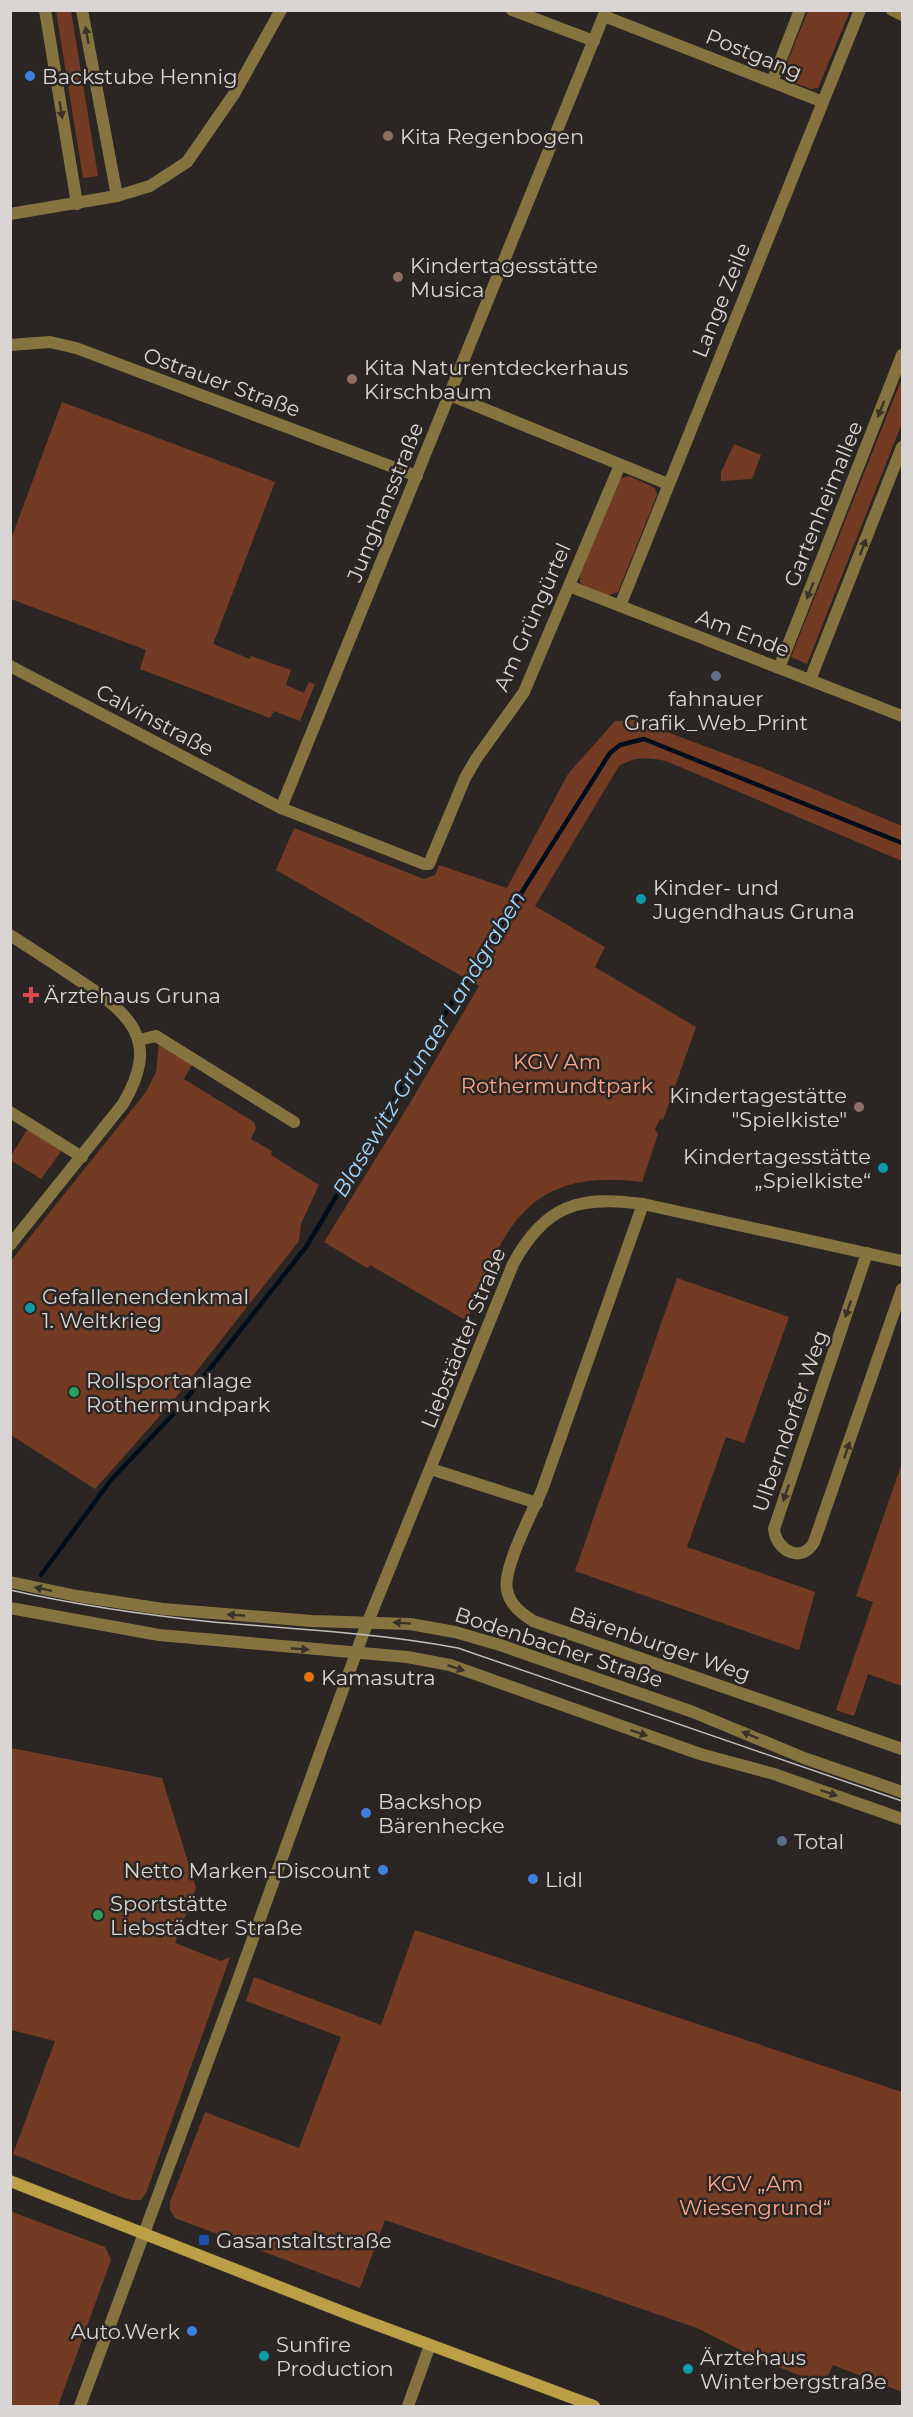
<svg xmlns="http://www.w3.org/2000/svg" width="913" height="2417" font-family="Montserrat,sans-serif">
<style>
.green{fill:#743b24}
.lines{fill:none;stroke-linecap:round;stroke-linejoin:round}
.stream{stroke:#000e1c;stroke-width:4.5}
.pedestrian{stroke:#85743f;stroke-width:12}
.minor{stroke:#85743f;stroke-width:12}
.tertiary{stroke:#85743f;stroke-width:12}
.secondary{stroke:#bb9f46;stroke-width:12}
.tram{stroke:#c1bebc;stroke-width:1.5}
.oneway{fill:#383228}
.shop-dot{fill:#3f7fe0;stroke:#2b2624;stroke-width:2}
.education-dot{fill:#8d6e63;stroke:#2b2624;stroke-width:2}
.service-dot{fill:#5c6f8a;stroke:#2b2624;stroke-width:2}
.culture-dot{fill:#0f9aa8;stroke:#2b2624;stroke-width:2}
.health-dot{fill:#e0444e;stroke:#2b2624;stroke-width:2}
.leisure-dot{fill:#2e9e5b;stroke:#2b2624;stroke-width:2}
.food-dot{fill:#e8710a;stroke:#2b2624;stroke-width:2}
.transit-dot{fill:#1a4fb4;stroke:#2b2624;stroke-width:2}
.labels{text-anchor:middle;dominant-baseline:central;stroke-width:5;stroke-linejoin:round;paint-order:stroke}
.street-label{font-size:21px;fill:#d8d5d3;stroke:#2b2624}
.poi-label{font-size:21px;fill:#d8d5d3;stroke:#2b2624;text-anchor:start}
.park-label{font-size:21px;fill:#fba787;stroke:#2b2624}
.water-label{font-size:22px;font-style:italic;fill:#9dd8ff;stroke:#2b2624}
</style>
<rect width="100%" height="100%" fill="#2b2624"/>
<!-- green -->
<g class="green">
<polygon points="56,11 71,11 98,176 83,178"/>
<polygon points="808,11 850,11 818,88 811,89 787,80 783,73"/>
<polygon points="902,378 902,423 807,664 791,657"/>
<polygon points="62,402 275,482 213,644 250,659 251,656 291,670 286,685 304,693 309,682 315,684 300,721 274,711 270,718 140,669 146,650 11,599 11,539"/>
<polygon points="734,444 761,455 752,479 721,481 721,472"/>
<polygon points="629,476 655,488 657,495 618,592 607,596 585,587 580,582 580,574 621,478"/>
<path d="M635,720L763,768L902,826V861L666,761C647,757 636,756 619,766L535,906L605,947L595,967L696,1027L663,1120L660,1119L655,1129L658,1134L642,1182C527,1167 503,1228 467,1321L370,1265L367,1268L324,1242L404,1113L479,986L276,870L294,828L424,879L435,875L439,865L507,888L568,774L615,721Z"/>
<polygon points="159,1043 193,1063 184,1079 254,1122 256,1128 251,1139 272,1151 271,1155 319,1185 301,1224 299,1241 173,1401 95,1489 11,1435 10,1262 146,1092 156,1072"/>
<polygon points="30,1125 65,1146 41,1179 12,1161 11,1156"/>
<polygon points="677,1278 789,1317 744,1443 726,1437 687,1547 815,1592 799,1650 575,1571"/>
<polygon points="902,1463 902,1686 868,1674 854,1716 836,1710 873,1602 856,1596"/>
<polygon points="11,1748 162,1778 196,1888 175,1943 221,1961 230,1957 146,2193 141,2200 131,2200 119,2196 13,2154 55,2041 11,2030"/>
<polygon points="415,1930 902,2092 902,2392 833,2365 824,2385 756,2358 697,2328 385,2220 360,2288 175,2218 170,2210 170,2202 205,2112 299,2148 341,2037 246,2001 254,1977 381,2025"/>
<polygon points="10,2211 105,2247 111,2260 58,2406 11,2406"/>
</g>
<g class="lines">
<!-- stream -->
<polyline class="stream" points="41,1575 111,1480 179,1408 306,1247 456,996 610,753 620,745 644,739 902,843"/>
<!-- pedestrian -->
<polyline class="pedestrian" points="10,1112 82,1157"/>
<!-- minor -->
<g class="minor">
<polyline points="512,10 594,41"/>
<polyline points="892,10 902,15"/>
<polyline points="604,16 823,102"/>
<polyline points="772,82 800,10"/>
<polyline points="10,345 50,342 76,348 417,476"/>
<polyline points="450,395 668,484"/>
<polyline points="569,586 902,716"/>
<polyline points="620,606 860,10"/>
<polyline points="10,666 281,808 424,864 429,864 465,778 476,759 524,692 620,465"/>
<polyline points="779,668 902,355"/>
<polyline points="810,680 902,447"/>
<polyline points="281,808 606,10"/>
<path d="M10,935C33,950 55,964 77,979C131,1014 161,1040 123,1104L10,1245"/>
<polyline points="139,1040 156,1036 294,1122"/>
<path d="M643,1204L542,1490C533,1511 502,1569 507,1590C510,1605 521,1613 533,1621L902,1749"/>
<path d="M867,1253L774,1529C776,1551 802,1564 814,1542L902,1289"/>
<polyline points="431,1469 537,1503"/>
<path d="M80,2406L235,1988L363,1634L513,1264C545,1205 579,1195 643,1204L902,1261"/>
<polyline points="408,2406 430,2345"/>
</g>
<!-- tertiary -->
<g class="tertiary">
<polyline points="45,10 77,204"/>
<polyline points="82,10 117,196"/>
<polyline points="10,214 117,196 150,186 187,162 234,94 281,10"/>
<polyline points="10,1582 77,1596 163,1609 312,1621 410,1624 455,1632 500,1645 693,1712 804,1758 902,1792"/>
<polyline points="10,1608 159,1635 407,1657 450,1665 700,1754 774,1774 902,1819"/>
</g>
<!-- secondary -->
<polyline class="secondary" points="10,2181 353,2316 594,2406"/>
<!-- tram -->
<path class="tram" d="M10,1590C77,1605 145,1615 213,1622C295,1629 377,1633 458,1648L902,1801"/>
</g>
<!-- one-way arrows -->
<defs><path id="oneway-solid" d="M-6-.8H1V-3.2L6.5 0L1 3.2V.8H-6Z" transform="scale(1.5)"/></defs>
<g class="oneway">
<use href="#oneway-solid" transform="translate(87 35) rotate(-100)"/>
<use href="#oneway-solid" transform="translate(61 110) rotate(81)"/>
<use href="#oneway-solid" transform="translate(881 409) rotate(111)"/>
<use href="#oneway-solid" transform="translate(863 547) rotate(-69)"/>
<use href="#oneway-solid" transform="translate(810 591) rotate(112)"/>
<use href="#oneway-solid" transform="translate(848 1309) rotate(109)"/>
<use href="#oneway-solid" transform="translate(847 1450) rotate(-71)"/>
<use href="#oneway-solid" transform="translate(786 1493) rotate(109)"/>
<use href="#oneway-solid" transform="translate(43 1589) rotate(-168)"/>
<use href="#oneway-solid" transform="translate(236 1615) rotate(-175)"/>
<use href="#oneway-solid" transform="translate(402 1623) rotate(-176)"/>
<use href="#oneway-solid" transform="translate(300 1649) rotate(5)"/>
<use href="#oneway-solid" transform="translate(456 1668) rotate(18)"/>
<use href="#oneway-solid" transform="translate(639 1733) rotate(19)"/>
<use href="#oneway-solid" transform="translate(750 1735) rotate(-157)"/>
<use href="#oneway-solid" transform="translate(829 1793) rotate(19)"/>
</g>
<!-- markers -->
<g class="shop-dot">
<circle cx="30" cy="76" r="6"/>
<circle cx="366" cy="1813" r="6"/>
<circle cx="383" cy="1870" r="6"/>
<circle cx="533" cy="1879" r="6"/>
<circle cx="192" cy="2331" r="6"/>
</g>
<g class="education-dot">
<circle cx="388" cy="136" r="6"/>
<circle cx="398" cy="277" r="6"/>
<circle cx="352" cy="379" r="6"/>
<circle cx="859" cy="1107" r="6"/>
</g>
<g class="service-dot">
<circle cx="716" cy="676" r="6"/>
<circle cx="782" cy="1841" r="6"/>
</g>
<g class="culture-dot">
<circle cx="641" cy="899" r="6"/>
<circle cx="883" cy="1168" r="6"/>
<circle cx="30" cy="1308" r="6"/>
<circle cx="264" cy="2356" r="6"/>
<circle cx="688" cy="2369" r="6"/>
</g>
<path class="health-dot" d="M28 986h6v6h6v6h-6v6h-6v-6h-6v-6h6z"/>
<g class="leisure-dot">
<circle cx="74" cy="1392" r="6"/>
<circle cx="98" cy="1915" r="6"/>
</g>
<circle class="food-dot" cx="309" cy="1677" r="6"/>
<rect class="transit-dot" x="198" y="2234" width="12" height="12" rx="3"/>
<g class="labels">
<!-- street labels -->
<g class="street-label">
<text transform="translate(754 54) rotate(22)">Postgang</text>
<text transform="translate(721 300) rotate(-68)">Lange Zeile</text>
<text transform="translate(222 382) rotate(20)">Ostrauer Straße</text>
<text transform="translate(385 502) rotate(-68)">Junghansstraße</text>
<text transform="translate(823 504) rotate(-68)">Gartenheimallee</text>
<text transform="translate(532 617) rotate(-66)">Am Grüngürtel</text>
<text transform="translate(743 633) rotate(21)">Am Ende</text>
<text transform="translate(155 720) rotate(28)">Calvinstraße</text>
<text transform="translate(463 1338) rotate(-68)">Liebstädter Straße</text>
<text transform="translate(790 1421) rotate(-71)">Ulberndorfer Weg</text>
<text transform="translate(660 1644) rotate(19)">Bärenburger Weg</text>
<text transform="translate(559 1647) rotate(18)">Bodenbacher Straße</text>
</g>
<!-- poi labels -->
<g class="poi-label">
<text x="42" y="76">Backstube Hennig</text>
<text x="400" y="136">Kita Regenbogen</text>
<text x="410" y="265">Kindertagesstätte<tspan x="410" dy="24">Musica</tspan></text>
<text x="364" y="367">Kita Naturentdeckerhaus<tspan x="364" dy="24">Kirschbaum</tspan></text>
<text x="716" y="698" text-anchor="middle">fahnauer<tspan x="716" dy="24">Grafik_Web_Print</tspan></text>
<text x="653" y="887">Kinder- und<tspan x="653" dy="24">Jugendhaus Gruna</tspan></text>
<text x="44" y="995">Ärztehaus Gruna</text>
<text x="847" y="1095" text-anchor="end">Kindertagestätte<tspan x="847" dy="24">"Spielkiste"</tspan></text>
<text x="871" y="1156" text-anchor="end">Kindertagesstätte<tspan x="871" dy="24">„Spielkiste“</tspan></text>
<text x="42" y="1296">Gefallenendenkmal<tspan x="42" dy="24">1. Weltkrieg</tspan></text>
<text x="86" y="1380">Rollsportanlage<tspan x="86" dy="24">Rothermundpark</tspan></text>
<text x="321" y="1677">Kamasutra</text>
<text x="378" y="1801">Backshop<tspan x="378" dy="24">Bärenhecke</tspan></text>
<text x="794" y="1841">Total</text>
<text x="371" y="1870" text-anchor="end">Netto Marken-Discount</text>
<text x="545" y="1879">Lidl</text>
<text x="110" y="1903">Sportstätte<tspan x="110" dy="24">Liebstädter Straße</tspan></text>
<text x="216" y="2240">Gasanstaltstraße</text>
<text x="180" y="2331" text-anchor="end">Auto.Werk</text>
<text x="276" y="2344">Sunfire<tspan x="276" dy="24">Production</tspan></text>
<text x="700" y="2357">Ärztehaus<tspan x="700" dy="24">Winterbergstraße</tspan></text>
</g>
<!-- park labels -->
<g class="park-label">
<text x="557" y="1061">KGV Am<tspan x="557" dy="24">Rothermundtpark</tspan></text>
<text x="755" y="2183">KGV „Am<tspan x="755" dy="24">Wiesengrund“</tspan></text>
</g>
<!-- water labels -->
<g class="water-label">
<text transform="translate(429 1044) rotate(-59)">Blasewitz‐Grunaer Landgraben</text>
</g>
</g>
<!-- border -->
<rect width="913" height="2417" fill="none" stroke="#d8d5d3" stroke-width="24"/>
</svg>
